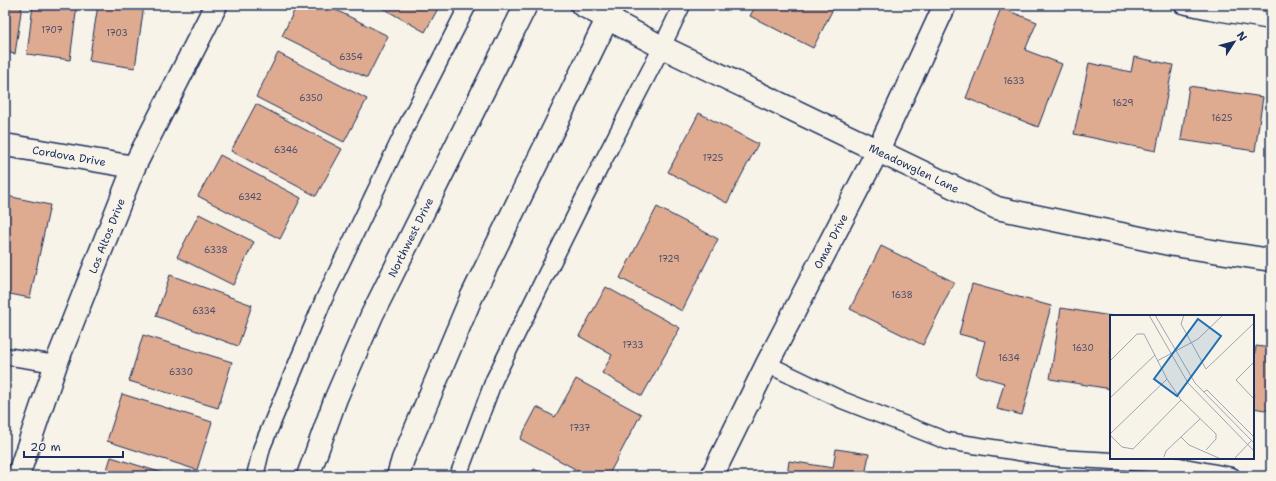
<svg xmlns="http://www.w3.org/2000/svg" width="1276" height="481" font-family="'Shantell Sans',sans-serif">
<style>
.building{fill:#deab91;stroke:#1b2f5e}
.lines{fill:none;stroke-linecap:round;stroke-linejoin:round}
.service-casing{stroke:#1b2f5e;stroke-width:19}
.minor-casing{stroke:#1b2f5e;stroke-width:25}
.secondary-casing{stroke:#1b2f5e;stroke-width:25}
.service{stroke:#f7f3e8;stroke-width:16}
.minor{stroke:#f7f3e8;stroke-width:22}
.secondary{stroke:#f7f3e8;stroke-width:22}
.labels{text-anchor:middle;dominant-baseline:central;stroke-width:3;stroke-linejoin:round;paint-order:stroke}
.number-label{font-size:9px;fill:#4c4e6b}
.street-label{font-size:11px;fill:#1b2f5e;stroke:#f7f3e8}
.inset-road{fill:none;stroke:#9fa5b1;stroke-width:1}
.view{fill:#1f6fb2;fill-opacity:0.15;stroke:#1f6fb2;stroke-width:2}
.inset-edge{fill:none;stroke:#1b2f5e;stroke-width:2}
</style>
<rect width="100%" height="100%" fill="#f7f3e8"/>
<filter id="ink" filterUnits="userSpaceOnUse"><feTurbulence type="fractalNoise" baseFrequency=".025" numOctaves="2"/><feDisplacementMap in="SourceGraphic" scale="8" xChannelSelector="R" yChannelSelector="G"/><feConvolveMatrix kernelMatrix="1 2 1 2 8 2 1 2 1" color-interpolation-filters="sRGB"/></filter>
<g filter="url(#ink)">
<!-- building -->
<g class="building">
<polygon points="5,5 22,5 15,54 5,52"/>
<polygon points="33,5 77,5 70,60 27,54"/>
<polygon points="98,5 144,5 135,68 89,61"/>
<polygon points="297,5 326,5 388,36 367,78 282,36"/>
<polygon points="377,5 440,5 425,32"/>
<polygon points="756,5 835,5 813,48 750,16"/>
<polygon points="1001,8 1037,22 1025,50 1062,64 1038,127 966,98"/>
<polygon points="278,53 367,99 344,142 256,97"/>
<polygon points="1134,57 1173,65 1156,151 1074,134 1089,63 1131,72"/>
<polygon points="1189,86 1263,97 1255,151 1181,140"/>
<polygon points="256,104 342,149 316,196 231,151"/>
<polygon points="699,113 758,144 727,203 668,172"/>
<polygon points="220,155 301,198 280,239 198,196"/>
<polygon points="7,196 50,205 30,298 5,293 5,205"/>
<polygon points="657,207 718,239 682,311 620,278"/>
<polygon points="199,214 254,242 233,285 177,257"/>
<polygon points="881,246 954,282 923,345 850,309"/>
<polygon points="170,275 252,305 238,346 156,316"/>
<polygon points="972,284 1051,306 1022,415 997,409 1004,383 976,375 985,341 959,334"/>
<polygon points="606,287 680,328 642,396 602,373 612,355 579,336"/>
<polygon points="1061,308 1111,316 1111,389 1050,379"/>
<polygon points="143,335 232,362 218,408 129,381"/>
<polygon points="1256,346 1271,348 1271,411 1253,408 1253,368"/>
<polygon points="576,379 641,414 608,476 588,476 520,439 537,407 555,417"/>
<polygon points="122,394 212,422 197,470 107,441"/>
<polygon points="836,449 869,454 865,476 787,476 789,461 833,468"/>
<polygon points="111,457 172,476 105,476"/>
<polygon points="534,469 547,476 530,476"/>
</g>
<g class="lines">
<!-- service casing -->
<g class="service-casing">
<g id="service">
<polyline points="1182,5 1210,11 1271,21"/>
<polyline points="5,356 56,364"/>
<polyline points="767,364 842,400 947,441 1058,458 1169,464 1232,476"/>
<polyline points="255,476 262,447 324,299 406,127 468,5"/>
<polyline points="458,476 494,380 584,198 662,47 682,5"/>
</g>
</g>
<!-- minor casing -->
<g class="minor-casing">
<g id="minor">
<path id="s1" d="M582,5L662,47L997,208L1174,245L1271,260"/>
<path id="s2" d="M5,145L134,167"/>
<path id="s3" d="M18,476L56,364L134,167L216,5"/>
<path id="s4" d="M712,476L767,364L878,150L945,5"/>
</g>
</g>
<!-- secondary casing -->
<g class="secondary-casing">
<g id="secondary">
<path id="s5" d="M308,476L336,398L372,315L526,5"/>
<polyline points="398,476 403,459 471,298 614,5"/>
</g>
</g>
<!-- service -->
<use href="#service" class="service"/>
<!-- minor -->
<use href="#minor" class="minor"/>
<!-- secondary -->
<use href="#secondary" class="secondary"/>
</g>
</g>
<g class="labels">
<!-- number labels -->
<g class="number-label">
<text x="52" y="30">1707</text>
<text x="117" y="33">1703</text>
<text x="351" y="57">6354</text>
<text x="1014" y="81">1633</text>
<text x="311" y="98">6350</text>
<text x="1123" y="103">1629</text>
<text x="1222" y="118">1625</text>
<text x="286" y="150">6346</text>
<text x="713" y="158">1725</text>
<text x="250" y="197">6342</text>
<text x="216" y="250">6338</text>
<text x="669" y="259">1729</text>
<text x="902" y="295">1638</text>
<text x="204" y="311">6334</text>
<text x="633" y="345">1733</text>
<text x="1083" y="348">1630</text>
<text x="1009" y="358">1634</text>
<text x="181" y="372">6330</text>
<text x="580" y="428">1737</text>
</g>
<!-- street labels -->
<g class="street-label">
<text stroke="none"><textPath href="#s2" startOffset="65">Cordova Drive</textPath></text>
<text stroke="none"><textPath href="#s1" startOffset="370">Meadowglen Lane</textPath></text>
<text stroke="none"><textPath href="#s3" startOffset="256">Los Altos Drive</textPath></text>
<text stroke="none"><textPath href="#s5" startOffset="260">Northwest Drive</textPath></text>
<text stroke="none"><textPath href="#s4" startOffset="263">Omar Drive</textPath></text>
</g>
</g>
<!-- overview -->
<g transform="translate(1110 315)">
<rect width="144" height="144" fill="#f7f3e8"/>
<path class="inset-road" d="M39,0L78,68L144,136M45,0L85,68L144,128M74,0L71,9L96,54L144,8M0,46L27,19H34L57,64L71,85L106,119V124L96,135M47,46L88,24L113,0M144,47L126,65L144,84M94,77L97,75L144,122M0,83L45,40M0,119L57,64M0,120L12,132L23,134L71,85M71,122L79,130L111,144M54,142L56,136L90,104M124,144L141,126"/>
<path class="view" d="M88,4L111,21L67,81L44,64Z"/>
<rect width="144" height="144" class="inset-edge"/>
</g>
<!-- margin -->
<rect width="1276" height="481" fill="none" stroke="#f7f3e8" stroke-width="20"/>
<rect x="10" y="10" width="1256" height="461" fill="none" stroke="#1b2f5e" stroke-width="1.5" filter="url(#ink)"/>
<!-- north arrow -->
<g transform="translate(1234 42) rotate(54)" stroke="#f7f3e8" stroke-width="3" paint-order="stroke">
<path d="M0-3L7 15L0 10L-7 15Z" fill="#1b2f5e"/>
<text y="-6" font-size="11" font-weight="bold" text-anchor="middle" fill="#1b2f5e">N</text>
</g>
<!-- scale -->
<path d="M24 451v6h99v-6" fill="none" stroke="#1b2f5e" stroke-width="2"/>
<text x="30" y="451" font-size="12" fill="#1b2f5e" stroke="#f7f3e8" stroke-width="3" paint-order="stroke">20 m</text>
</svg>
